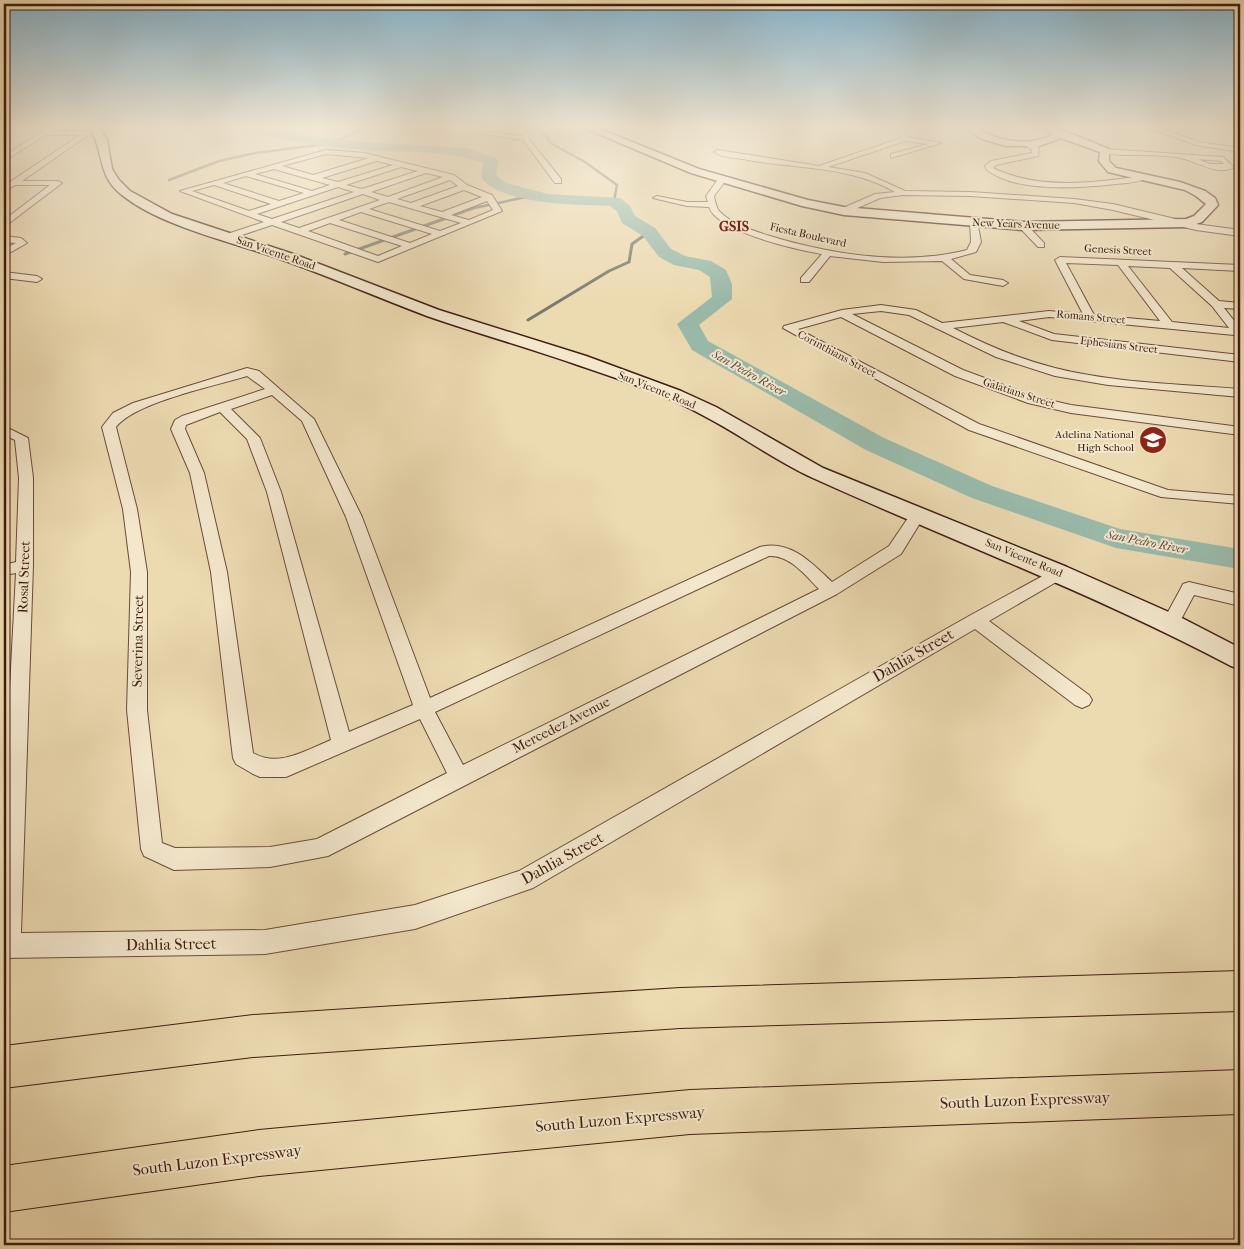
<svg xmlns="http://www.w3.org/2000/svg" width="1244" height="1249" font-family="'IM FELL French Canon',serif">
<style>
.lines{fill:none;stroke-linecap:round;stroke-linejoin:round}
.stream-far1{stroke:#757c6e;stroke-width:2.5}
.stream{stroke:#757c6e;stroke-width:3}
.river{fill:#99bbac;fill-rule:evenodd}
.street-casing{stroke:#6b4c39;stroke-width:2}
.secondary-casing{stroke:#401d11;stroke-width:3}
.highway-casing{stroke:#401d11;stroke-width:2}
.street{fill:#f3e7cc;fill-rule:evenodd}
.secondary{fill:#f3e7cc;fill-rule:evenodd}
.highway{fill:#ecdab1;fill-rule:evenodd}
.labels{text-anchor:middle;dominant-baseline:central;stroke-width:4;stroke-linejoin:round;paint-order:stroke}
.far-street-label{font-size:11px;fill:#401d11;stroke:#f3e7cc}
.far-poi-label{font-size:11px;fill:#401d11;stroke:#f3e7cc;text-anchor:end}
.far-water-label{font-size:12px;font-style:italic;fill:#5b4c40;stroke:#f3e7cc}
.far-quarter-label{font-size:14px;font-weight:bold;fill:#7a1f14;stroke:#f3e7cc}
.street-label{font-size:14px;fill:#401d11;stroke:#f3e7cc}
.near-street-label{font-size:16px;fill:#401d11;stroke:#f3e7cc}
</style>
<rect width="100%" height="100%" fill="#ecdab1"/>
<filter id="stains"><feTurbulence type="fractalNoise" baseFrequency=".004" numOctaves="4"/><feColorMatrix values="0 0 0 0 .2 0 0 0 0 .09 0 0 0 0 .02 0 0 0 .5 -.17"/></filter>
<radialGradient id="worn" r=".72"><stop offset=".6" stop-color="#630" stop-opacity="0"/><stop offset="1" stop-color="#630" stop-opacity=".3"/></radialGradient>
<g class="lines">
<!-- stream-far1 -->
<g class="stream-far1">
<polyline points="538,127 552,144 585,162 617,185 614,201"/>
<polyline points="169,180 219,161 255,153 334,143 364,127"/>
<polyline points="449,217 474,208 531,196"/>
</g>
<!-- stream -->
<g class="stream">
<polyline points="345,254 452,216"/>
<polyline points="528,320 609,271 629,262 632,244 649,232"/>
</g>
<!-- river -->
<path class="river" d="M237,127H264L308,136L361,142L467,148L496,158L498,161L496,175L506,183L548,194L620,198L630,206L635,216L655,228L671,249L685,256L711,261L726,270L732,284V299L699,325L708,341L884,438L992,486L1120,529L1240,549V569L1116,548L972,498L866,450L692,350L677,324L712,297L710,277L699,270L674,265L659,257L643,236L622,223L617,211L610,206C579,205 500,205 481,177L483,163C446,149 401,153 361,150C321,147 282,139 243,131Z"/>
<!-- street casing -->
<g class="street-casing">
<g id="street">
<polygon points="49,127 57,127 52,131 88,131 91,133 22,181 58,181 62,183 4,227 4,220 50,185 15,185 4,191 4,186 80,135 46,135 4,161 4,156"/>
<polygon points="532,127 543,127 532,131 528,138 561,179 561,183 555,183 523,140 483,134 486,132 523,136 528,129"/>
<path d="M895,127H902L907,137L941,143L891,158V154L928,144L905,141L828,167L865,173L905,191L970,192L1074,199L1113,204L1196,224L1240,230V236L1196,230L1113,210L1074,203L970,196L903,195L880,198L844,214L841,213V209L875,194L895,192C851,166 797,169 748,160C738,158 723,158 714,152L718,150L819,166L901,138Z"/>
<polygon points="1146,127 1157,127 1199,142 1240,148 1240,152 1196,145"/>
<path d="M1028,143L1039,147L1038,156L996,165L993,168C1038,190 1094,183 1142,176L1146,178C1138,183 1125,183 1116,184C1081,188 1014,193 986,169L985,166L991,161L1032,153V150L1025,145Z"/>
<path d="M1105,149L1223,157L1234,167C1219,177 1196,161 1181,158C1156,153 1128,157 1102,153ZM1198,159L1221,161L1224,164H1210Z"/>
<path d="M326,150L364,153L454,175L467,185L492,195L502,211L378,262L272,225L230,239H224V235L264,222L180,191ZM326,154L369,158L313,175L282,166ZM377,161L393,165L338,182L322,178ZM401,167L418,171L362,189L346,185ZM274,169L330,185L312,191L255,174ZM426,173L443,177L388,197L371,192ZM246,176L304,193L279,201L223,183ZM450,180L458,186L411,203L397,199ZM214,185L271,204L249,211L192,191ZM338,187L354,192L272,219L257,214ZM464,190L482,197L442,212L420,206ZM363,194L380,200L299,228L281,222ZM487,201L493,210L469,220L451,215ZM389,202L461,223L440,231L369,209ZM361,212L432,234L410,243L339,220ZM330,223L402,246L378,256L308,231Z"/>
<path d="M719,178L726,180L714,196C715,201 716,207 719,211C731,224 754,231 770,236C833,255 903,266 967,250L971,242L970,223L977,221L981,242L976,252L951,259L970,275L1003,280L1008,283L1003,286L964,279L942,261L883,262L830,256L809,282H801V278L822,254C798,250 717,232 709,207L687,206L653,198L657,196L687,202H708L706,196Z"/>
<polygon points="1020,224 1026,224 1044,243 1044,247 1038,247 1020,228"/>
<polygon points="4,236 21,238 27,243 4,256 4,249 16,243 4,242"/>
<path d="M1060,257L1240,265V271L1182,268L1219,301L1240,303V309L1224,308L1240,328V338L1234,335L1049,317L1019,321L1054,334L1240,355V362L1052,340L1003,322L953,328C986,345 1019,359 1055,368C1115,383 1179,384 1240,389V397L1108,385L1055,376L996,357L909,315L881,311L852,314L963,370L1036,397L1071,405L1240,427V435L1071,413L1028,403L955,376L841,317L798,329L979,424L1168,490L1240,496V504L1161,497L969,430L783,328L784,326L842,310L881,305L916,310L942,323L1049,311L1083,314L1055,260ZM1066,263L1118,265L1160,321L1094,315ZM1128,266L1170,268L1212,306L1229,328L1172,322Z"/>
<polygon points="4,272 37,276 42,279 37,282 4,278"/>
<path d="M247,368L259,371L314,419L362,517L430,698L760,547C790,539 812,563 832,582L889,546L912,512L917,510L925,515L901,554L837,594L328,856L270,867L174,870L144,856L141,849L127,710L131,572L123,509L102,427L113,413L133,403ZM247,376L265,389L182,416L175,420L171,429L190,473L211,572L233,758L236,764L253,774L260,777H286L420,719L447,773L317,839L270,847L175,848L162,843L147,710V572L137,509L116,427C136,402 215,386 247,376ZM272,395L302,421L346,517L413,705L349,732L281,492L260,438L231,409ZM220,412L247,439L267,492L331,740C306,750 279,768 253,753L227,572L204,473L185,429L186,425ZM769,556C790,555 805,575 819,589L463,765L435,712Z"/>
<polygon points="4,426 28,438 33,478 33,565 21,933 265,930 415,905 519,871 969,616 1059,567 1065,569 1067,573 1065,577 989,621 1089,695 1092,700 1089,705 1082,708 1075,705 975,629 533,888 415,929 265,954 4,958 4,802 16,573 4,575 4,565 16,562 19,478 15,440 4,435"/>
<polygon points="1189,582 1240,594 1240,606 1194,595 1177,627 1171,629 1165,627 1162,623 1181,588 1183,584"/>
</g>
</g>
<!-- secondary casing -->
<g class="secondary-casing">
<g id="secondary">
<polygon points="6,127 17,127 4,136 4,129"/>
<path d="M89,127H98L107,140L112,169L119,180L130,191L172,214L296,255L439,310L586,356L681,391L716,407L823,468L1067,567L1180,617L1240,648V669L1231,666C1095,594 952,541 813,478C776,461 742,436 706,417C666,394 619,379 575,364C526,347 476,333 427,316C379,298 331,277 283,260C233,242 162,227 122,195C96,175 105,151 89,127Z"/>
<path d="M582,127H595L699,169L808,200L844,207L1023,222L1186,219L1194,216L1206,204L1196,196L1185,190L1108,172L1099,161L1100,152L1061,138L1039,146H1006L982,139L971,132V127H981V131C1003,142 1029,146 1053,135L1043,127H1054L1109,149V161L1116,168L1180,182L1205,191L1215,198L1218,205L1202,222L1187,227L1023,230L844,215L802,206L691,173Z"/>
</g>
</g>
<!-- highway casing -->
<g class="highway-casing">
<g id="highway">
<polygon points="1240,971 1240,1011 680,1028 253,1057 4,1088 4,1046 253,1015 680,988"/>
<polygon points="1240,1070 1240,1114 690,1134 259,1176 4,1212 4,1166 259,1130 690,1090"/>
</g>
</g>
<!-- street -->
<use href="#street" class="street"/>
<!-- secondary -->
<use href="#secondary" class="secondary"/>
<!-- highway -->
<use href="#highway" class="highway"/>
</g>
<!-- sky -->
<linearGradient id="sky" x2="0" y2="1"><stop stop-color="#88b7d0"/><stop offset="0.42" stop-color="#f6eedc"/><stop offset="1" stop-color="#f6eedc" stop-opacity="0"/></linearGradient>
<rect width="1244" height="302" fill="url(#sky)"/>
<!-- icons -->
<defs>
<g id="school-disc" transform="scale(1.4375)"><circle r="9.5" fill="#8f2418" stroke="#f3e7cc"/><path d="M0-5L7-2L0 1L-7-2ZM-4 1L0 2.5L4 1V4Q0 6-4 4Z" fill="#fff"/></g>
</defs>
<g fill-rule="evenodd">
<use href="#school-disc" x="1153" y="440"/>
</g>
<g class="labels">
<!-- far-street labels -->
<g class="far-street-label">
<text transform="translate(1016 224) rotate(2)">New Years Avenue</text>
<text transform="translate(808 235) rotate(13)">Fiesta Boulevard</text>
<text transform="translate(1118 250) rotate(3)">Genesis Street</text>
<text transform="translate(276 253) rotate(19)">San Vicente Road</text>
<text transform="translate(1091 317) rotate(5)">Romans Street</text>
<text transform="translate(1119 345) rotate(7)">Ephesians Street</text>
<text transform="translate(837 354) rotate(28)">Corinthians Street</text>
<text transform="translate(657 390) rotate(22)">San Vicente Road</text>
<text transform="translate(1019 393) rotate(18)">Galatians Street</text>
<text transform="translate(1024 558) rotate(23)">San Vicente Road</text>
</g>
<!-- far-poi labels -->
<g class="far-poi-label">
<text x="1134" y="434">Adelina National<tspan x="1134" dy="13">High School</tspan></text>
</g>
<!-- far-water labels -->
<g class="far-water-label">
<text transform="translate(749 373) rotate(29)">San Pedro River</text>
<text transform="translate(1147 542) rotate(11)">San Pedro River</text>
</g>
<!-- far-quarter labels -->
<g class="far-quarter-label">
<text x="734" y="226">GSIS</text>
</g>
<!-- street labels -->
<g class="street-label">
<text transform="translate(24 577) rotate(-88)">Rosal Street</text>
<text transform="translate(138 641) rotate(-89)">Severina Street</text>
<text transform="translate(561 725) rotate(-27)">Mercedez Avenue</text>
</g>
<!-- near-street labels -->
<g class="near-street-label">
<text transform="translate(913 655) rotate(-30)">Dahlia Street</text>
<text transform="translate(562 858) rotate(-29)">Dahlia Street</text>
<text transform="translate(171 944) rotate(-1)">Dahlia Street</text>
<text transform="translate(1025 1100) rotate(-2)">South Luzon Expressway</text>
<text transform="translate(620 1119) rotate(-5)">South Luzon Expressway</text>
<text transform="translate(217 1160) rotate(-7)">South Luzon Expressway</text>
</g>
</g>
<!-- margin -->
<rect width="1244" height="1249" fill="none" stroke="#ecdab1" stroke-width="20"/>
<rect x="5" y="5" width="1234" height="1239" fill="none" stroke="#401d11" stroke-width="2.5"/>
<rect x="10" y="10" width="1224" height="1229" fill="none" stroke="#401d11"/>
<rect width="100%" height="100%" filter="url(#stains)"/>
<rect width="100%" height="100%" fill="url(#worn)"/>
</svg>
